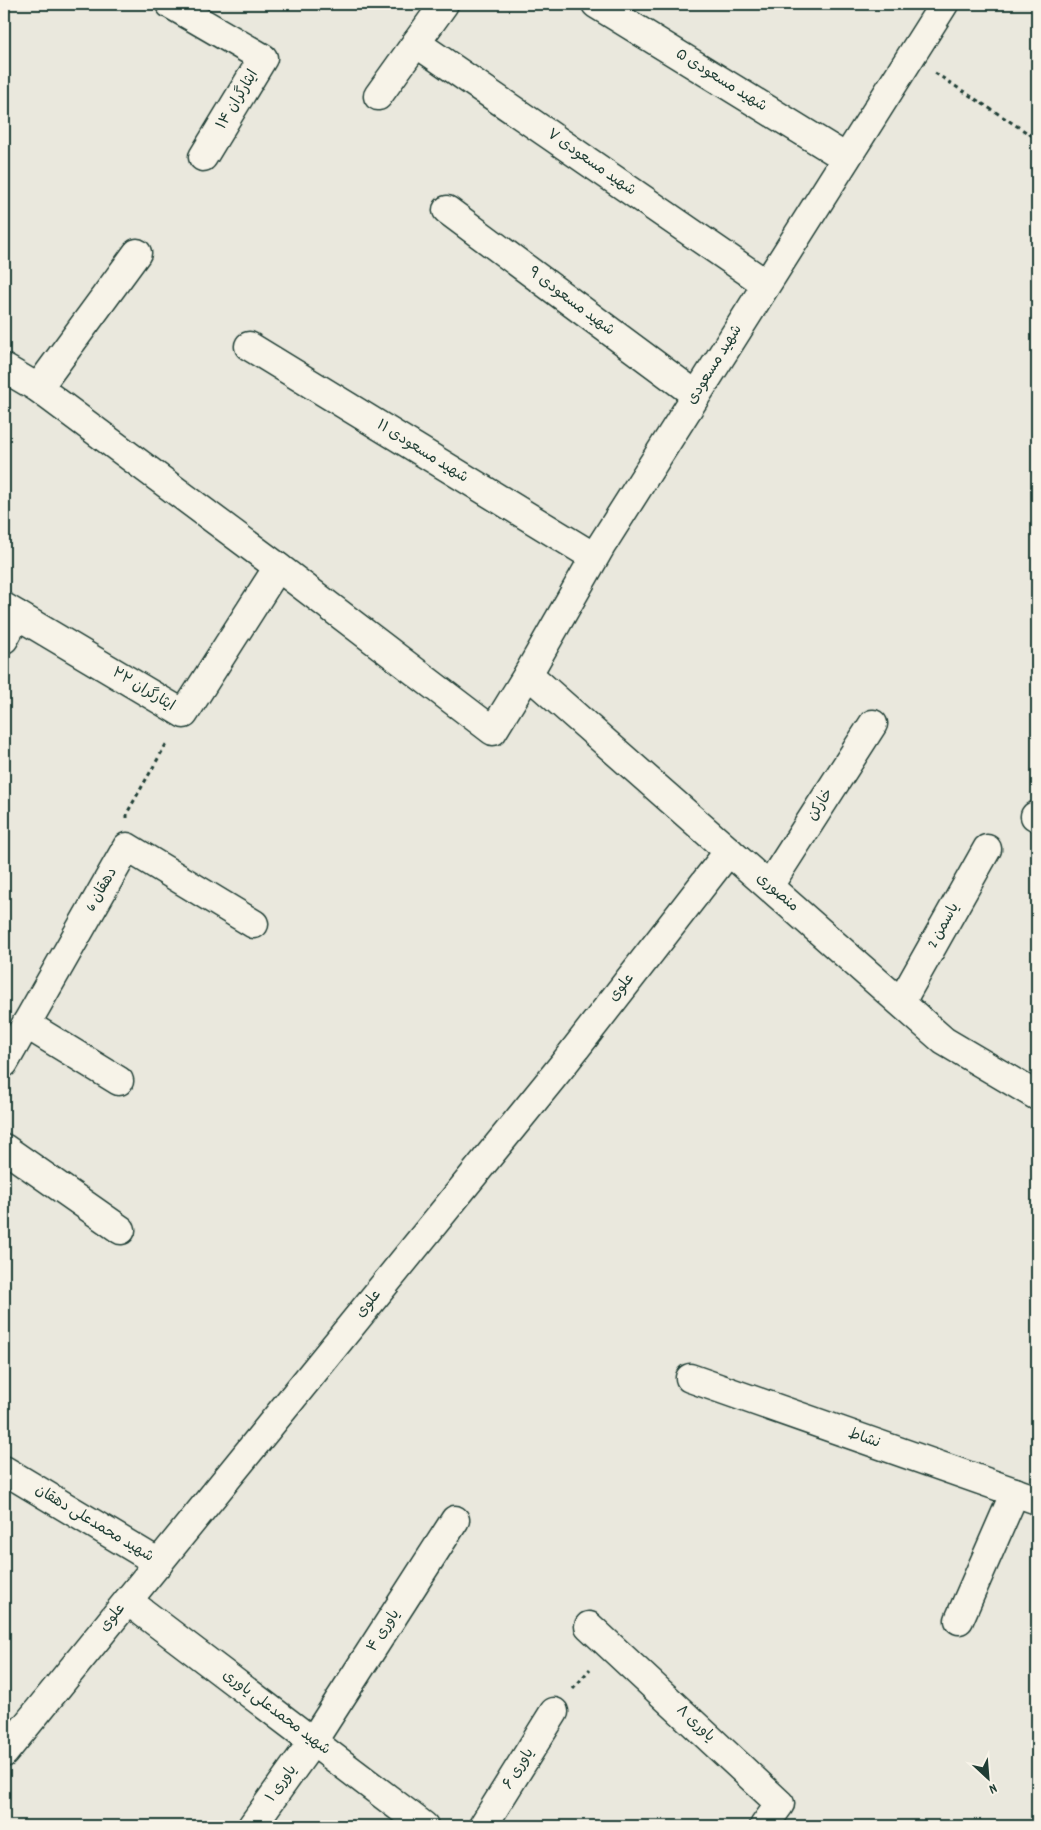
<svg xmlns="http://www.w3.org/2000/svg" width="1041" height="1830" font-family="Dekko,'Playpen Sans Arabic',sans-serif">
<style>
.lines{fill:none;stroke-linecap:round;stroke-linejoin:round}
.street-casing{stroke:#1f3d34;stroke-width:31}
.path{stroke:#1f3d34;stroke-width:3;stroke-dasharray:4 4;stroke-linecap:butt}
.street{stroke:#f7f3e8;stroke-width:28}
.labels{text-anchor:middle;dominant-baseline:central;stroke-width:4;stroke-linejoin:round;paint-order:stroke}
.street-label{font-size:15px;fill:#1f3d34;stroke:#f7f3e8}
</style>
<rect width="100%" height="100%" fill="#eae8dd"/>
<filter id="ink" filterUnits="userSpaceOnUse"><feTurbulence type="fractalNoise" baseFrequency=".02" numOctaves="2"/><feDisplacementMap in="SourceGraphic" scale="10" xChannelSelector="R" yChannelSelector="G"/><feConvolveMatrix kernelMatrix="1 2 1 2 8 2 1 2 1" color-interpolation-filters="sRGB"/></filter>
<g filter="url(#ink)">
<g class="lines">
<!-- street casing -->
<g class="street-casing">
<g id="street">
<polyline points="170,4 263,58 203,157"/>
<polyline points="596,4 846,158"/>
<polyline points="416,43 766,284"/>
<polyline points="378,96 444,4"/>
<polyline points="447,210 696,395"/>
<polyline points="249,346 594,557"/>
<polyline points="4,368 38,388 278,567 493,731 528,674 601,546 944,4"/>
<polyline points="38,388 137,253"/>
<polyline points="4,607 184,714 278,567"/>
<polyline points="4,639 17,615"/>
<polyline points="528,674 944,1041 1037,1096"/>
<polyline points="1035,816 1037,817"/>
<polyline points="769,886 873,724"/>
<polyline points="901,1002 987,849"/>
<polyline points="26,1024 119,1081"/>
<polyline points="4,1063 127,847 254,924"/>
<polyline points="4,1148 121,1230"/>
<polyline points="690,1378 1037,1500"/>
<polyline points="4,1470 159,1563"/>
<polyline points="128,1601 424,1826"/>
<polyline points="959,1620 1015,1492"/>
<polyline points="589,1626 780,1804 764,1826"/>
<polyline points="4,1753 562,1066 729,851"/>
<polyline points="252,1826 313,1741 455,1520"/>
<polyline points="483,1826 554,1712"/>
</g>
</g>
<!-- path -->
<g class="path">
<polyline points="935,73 1037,139"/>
<polyline points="127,818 127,813 168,741"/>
<polyline points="573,1689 590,1669"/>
</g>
<!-- street -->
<use href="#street" class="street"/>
</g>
</g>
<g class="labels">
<!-- street labels -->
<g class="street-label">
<text transform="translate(721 81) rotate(32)">شهید مسعودی ۵</text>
<text transform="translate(238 100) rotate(-59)">ایثارگران ۱۴</text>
<text transform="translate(591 163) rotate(35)">شهید مسعودی ۷</text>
<text transform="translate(571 302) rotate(37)">شهید مسعودی ۹</text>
<text transform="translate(715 365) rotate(-58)">شهید مسعودی</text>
<text transform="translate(422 452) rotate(32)">شهید مسعودی ۱۱</text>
<text transform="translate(143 690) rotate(31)">ایثارگران ۲۲</text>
<text transform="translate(821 805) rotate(-57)">خارکن</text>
<text transform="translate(102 890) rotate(-60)">دهقان 6</text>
<text transform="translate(777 893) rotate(41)">منصوری</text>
<text transform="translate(944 926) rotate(-61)">یاسمن 2</text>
<text transform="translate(622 988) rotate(-52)">علوی</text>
<text transform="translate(369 1304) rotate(-51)">علوی</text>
<text transform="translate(864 1439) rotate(19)">نشاط</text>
<text transform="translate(94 1524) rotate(31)">شهید محمدعلی دهقان</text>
<text transform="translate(113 1618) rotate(-51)">علوی</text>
<text transform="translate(384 1631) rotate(-57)">یاوری ۴</text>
<text transform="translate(276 1713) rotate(37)">شهید محمدعلی یاوری</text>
<text transform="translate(695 1724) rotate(43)">یاوری ۸</text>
<text transform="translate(519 1769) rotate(-58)">یاوری ۶</text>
<text transform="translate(282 1784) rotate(-54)">یاوری ۱</text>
</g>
</g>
<!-- margin -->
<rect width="1041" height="1830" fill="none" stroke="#f7f3e8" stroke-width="20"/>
<rect x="10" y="10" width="1021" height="1810" fill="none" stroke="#1f3d34" stroke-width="2" filter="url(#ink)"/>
<!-- north arrow -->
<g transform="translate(988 1778) rotate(154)" stroke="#f7f3e8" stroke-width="4" paint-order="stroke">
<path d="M0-4L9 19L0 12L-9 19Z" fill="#1f3d34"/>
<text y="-8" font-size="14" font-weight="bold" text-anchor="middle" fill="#1f3d34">N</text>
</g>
</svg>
